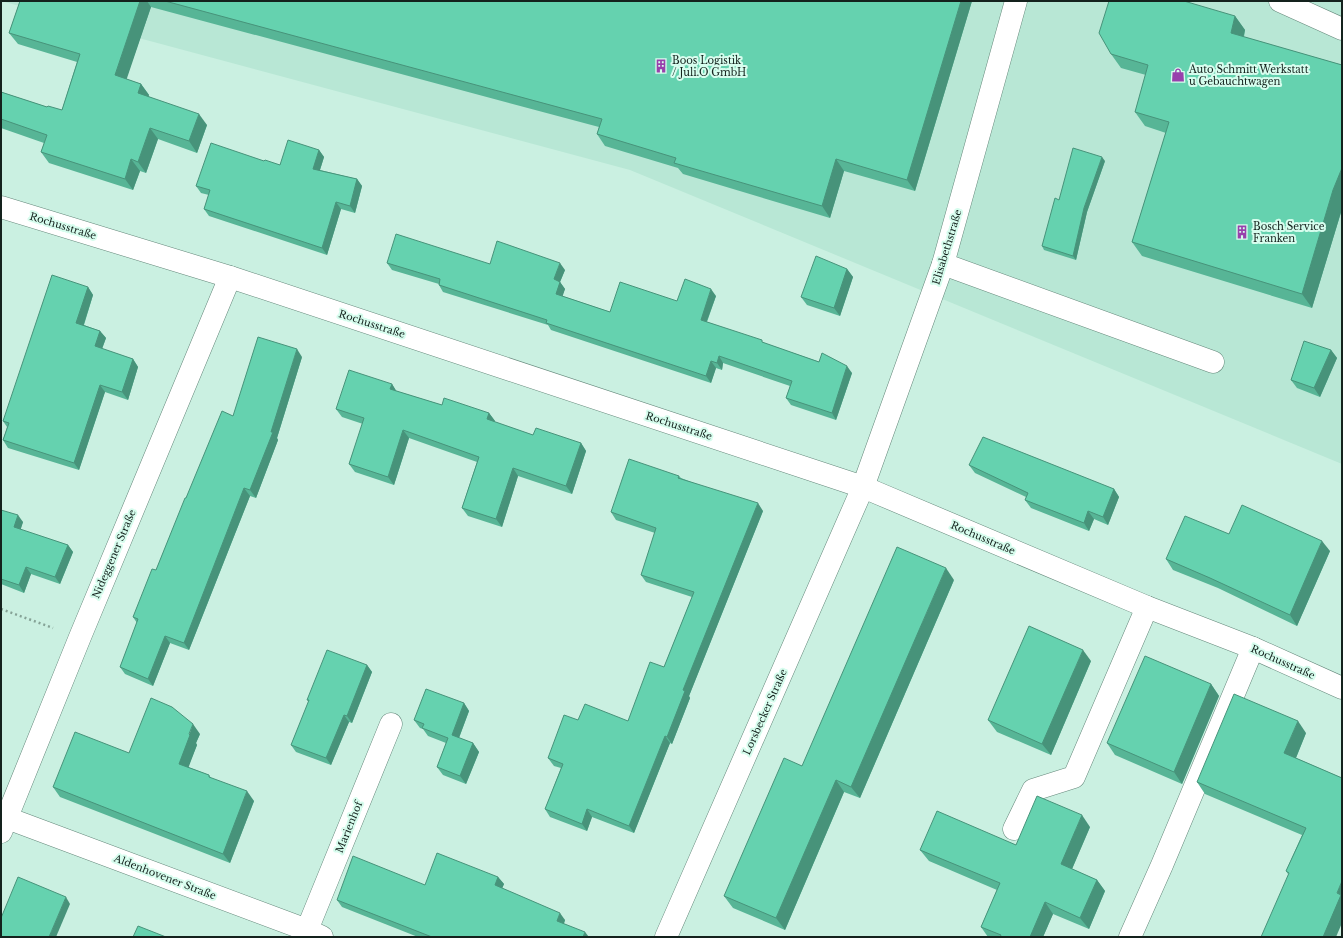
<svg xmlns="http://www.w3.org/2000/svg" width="1343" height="938" font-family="'Libre Baskerville',serif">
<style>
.built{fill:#b8e7d5}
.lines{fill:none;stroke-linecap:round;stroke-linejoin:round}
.minor-casing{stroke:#65887b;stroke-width:23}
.path{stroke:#85a296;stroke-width:2.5;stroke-dasharray:2 3;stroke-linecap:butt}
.minor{stroke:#fff;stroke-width:22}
.wall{fill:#57b596}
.shaded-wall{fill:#47937a}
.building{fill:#65d2af;stroke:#47937a}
.labels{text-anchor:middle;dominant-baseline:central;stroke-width:4;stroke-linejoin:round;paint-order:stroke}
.poi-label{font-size:10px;fill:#14221d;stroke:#d7fdee;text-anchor:start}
.street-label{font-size:10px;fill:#14221d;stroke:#d7fdee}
</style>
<rect width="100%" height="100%" fill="#caf0e1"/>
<!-- built -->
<polygon class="built" points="1,1 1342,1 1342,464 630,170"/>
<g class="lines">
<!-- minor casing -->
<g class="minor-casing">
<g id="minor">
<polyline points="1280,1 1342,29"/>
<polyline points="1,207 230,277 863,487 1147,607 1253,648 1342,688"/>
<polyline points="943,264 1213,362"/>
<polyline points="7,818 307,930 322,937"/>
<polyline points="1014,829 1033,790 1074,777 1147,607"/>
<polyline points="1,832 80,637 230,277"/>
<polyline points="307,930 391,724"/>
<polyline points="666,937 863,487 943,264 1016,1"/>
<polyline points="1130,937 1162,865 1253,648"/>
</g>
</g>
<!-- path -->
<polyline class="path" points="1,609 53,628"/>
<!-- minor -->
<use href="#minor" class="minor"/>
</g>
<!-- wall -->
<g class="wall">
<polygon points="20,1 972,1 915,191 844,171 830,218 683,174 678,168 605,146 597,134 599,127 151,7 126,79 141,84 149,95 148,96 207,125 197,153 158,139 146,173 140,171 133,190 49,163 41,152 44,143 1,128 1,92 47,107 62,110 77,62 18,44 9,33"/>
<polygon points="1235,16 1245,30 1244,37 1342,65 1342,209 1312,308 1142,256 1132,242 1166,133 1145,126 1135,112 1146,75 1121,68 1111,54"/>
<polygon points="319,150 324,157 320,170 357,179 362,186 355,213 341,209 327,255 209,216 204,209 209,195 201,193 196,186 264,161 280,165"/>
<polygon points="1105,161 1087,212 1076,260 1044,250 1042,246 1059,200"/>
<polygon points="387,263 490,264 565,270 560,282 565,289 562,296 610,312 716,296 707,322 764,343 852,373 836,420 791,405 786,398 790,386 723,363 722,370 716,368 711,383 551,330 548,325 443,292 439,285 439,284 392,270"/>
<polygon points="847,269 853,277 840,316 807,305 801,297"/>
<polygon points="88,287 93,295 84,325 100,331 106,338 102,349 133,359 138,367 128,400 105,392 79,470 8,448 3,440 7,427 3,421"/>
<polygon points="1331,350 1337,358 1320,397 1297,388 1291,380"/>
<polygon points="302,357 277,438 278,440 256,498 250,496 189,650 170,643 153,686 125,674 120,667 137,623 133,617 156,570 186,498 233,416"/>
<polygon points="392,384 396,391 442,405 489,413 495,421 494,422 533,435 581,443 586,451 572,494 518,476 502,527 468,516 462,508 477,462 409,438 394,485 355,472 349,464 363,424 342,417 336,409"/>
<polygon points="969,465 1114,489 1119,497 1108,525 1094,519 1089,531 1031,508 1025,500 1026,497 975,473"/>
<polygon points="679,476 681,478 763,511 689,696 690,698 672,744 670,743 634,833 592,817 587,831 550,817 545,809 561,768 554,766 548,758 578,720 628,721 664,667 692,597 646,582 641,575 655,533 616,520 611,512"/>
<polygon points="1,510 23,522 20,530 68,545 73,552 60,584 31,574 24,593 1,584"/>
<polygon points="1229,534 1330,551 1297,626 1218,588 1173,570 1166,559"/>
<polygon points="954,580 860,798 844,792 785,930 733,908 724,896"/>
<polygon points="1091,661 1051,755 997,732 988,720"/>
<polygon points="367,665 372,672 352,723 349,722 331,765 296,752 291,745 309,702 307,700"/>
<polygon points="1211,684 1219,696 1182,784 1115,755 1107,743"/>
<polygon points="464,703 469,711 459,738 473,743 479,752 466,784 443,775 437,767 446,743 428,736 423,729 420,728 414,720"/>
<polygon points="1306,733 1296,758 1342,778 1288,874 1286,871 1302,835 1205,794 1197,782"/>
<polygon points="200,734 196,743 197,745 188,767 209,775 211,778 254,801 230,863 60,797 53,787"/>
<polygon points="1090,827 1072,869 1097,880 1105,891 1089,929 1053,914 1043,937 988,937 981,927 997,890 929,861 920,850 1016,845"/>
<polygon points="498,877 504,884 502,888 565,920 564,924 589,937 418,937 342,907 337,900 425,885"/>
</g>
<!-- shaded-wall -->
<g class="shaded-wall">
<polygon points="140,1 147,1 151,7 124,87 115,75"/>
<polygon points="961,1 972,1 915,191 907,180"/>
<polygon points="1235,16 1245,30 1241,47 1231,33"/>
<polygon points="141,84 149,95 146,104 138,93"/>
<polygon points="199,114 207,125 197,153 189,141"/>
<polygon points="150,128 158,139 146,173 138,162"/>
<polygon points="319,150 324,157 318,176 313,169"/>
<polygon points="1102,157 1105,161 1087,212 1076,260 1073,256 1084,208"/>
<polygon points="131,159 140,171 133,190 125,179"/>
<polygon points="836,159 844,171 830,218 822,206"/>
<polygon points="1342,168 1342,209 1312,308 1302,294 1333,190"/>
<polygon points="357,179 362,186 355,213 350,206"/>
<polygon points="336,202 341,209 327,255 322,248"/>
<polygon points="560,263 565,270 560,282 565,289 561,301 556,294 554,279"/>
<polygon points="847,269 853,277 840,316 834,308"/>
<polygon points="88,287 93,295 82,330 76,323"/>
<polygon points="711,289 716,296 705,326 701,320"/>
<polygon points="100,331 106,338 100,354 95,346"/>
<polygon points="297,349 302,357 277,438 278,440 256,498 250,490 271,432"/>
<polygon points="1331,350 1337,358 1320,397 1314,388"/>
<polygon points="719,356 723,363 722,370 717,363"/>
<polygon points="133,359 138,367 128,400 122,392"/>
<polygon points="711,361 716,368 711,383 706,376"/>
<polygon points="847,366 852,373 836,420 832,413"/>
<polygon points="392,384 397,392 390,389"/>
<polygon points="100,385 105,392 79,470 74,463"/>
<polygon points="489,413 495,421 493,427 487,419"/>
<polygon points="403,430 409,438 394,485 388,477"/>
<polygon points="581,443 586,451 572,494 566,486"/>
<polygon points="513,468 518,476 502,527 496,519"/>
<polygon points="244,488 250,496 189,650 184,643"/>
<polygon points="1114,489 1119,497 1108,525 1103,517"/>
<polygon points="758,503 763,511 689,696 690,698 672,744 667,737 683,690"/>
<polygon points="1088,511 1094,519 1089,531 1084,523"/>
<polygon points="18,515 23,522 19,535 14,527"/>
<polygon points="1322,541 1330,551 1297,626 1290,615"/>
<polygon points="68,545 73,552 60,584 55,577"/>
<polygon points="26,567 31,574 24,593 19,585"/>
<polygon points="946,568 954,580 860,798 851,787"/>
<polygon points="165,636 170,643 153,686 148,679"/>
<polygon points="1083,650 1091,661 1051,755 1042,744"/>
<polygon points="367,665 372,672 352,723 347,716"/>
<polygon points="1211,684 1219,696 1182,784 1174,772"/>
<polygon points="464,703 469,711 457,743 452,735"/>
<polygon points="344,715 349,722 331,765 326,758"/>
<polygon points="1298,721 1306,733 1293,765 1284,753"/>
<polygon points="193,724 200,734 196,743 197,745 186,774 179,764"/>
<polygon points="665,736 670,743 634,833 629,826"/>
<polygon points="473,743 479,752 466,784 460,776"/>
<polygon points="836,780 844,792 785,930 776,918"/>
<polygon points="247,791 254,801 230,863 223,854"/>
<polygon points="587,809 592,817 587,831 582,824"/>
<polygon points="1082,815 1090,827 1069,876 1061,864"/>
<polygon points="498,877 504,884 500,893 495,885"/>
<polygon points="1097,880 1105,891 1089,929 1080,918"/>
<polygon points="1342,881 1342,923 1336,937 1323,937 1337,893"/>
<polygon points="66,897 70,904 56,937 49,937"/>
<polygon points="1045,902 1053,914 1043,937 1030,937"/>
<polygon points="560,913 565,920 562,928 557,921"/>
<polygon points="585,932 589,937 583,937"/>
</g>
<!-- building -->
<g class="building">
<polygon points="20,1 140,1 115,75 141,84 138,93 199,114 189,141 150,128 138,162 131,159 125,179 41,152 47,135 1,119 1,92 47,107 48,106 62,110 80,54 9,33"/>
<polygon points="165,1 961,1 907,180 836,159 822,206 674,163 676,158 597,134 602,119"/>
<polygon points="1109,1 1184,1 1235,16 1231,33 1342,65 1342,168 1333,190 1302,294 1132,242 1169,122 1135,112 1148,65 1111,54 1099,33"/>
<polygon points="288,140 319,150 313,169 357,179 350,206 336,202 322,248 204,209 210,190 196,186 211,143 264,161 265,160 280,165"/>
<polygon points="1073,148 1102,157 1084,208 1073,256 1042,246 1055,198 1059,200"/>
<polygon points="396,234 490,264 497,241 560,263 554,279 560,282 556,294 610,312 620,282 677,301 685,279 711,289 701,320 762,340 762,342 819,362 822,353 847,366 832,413 786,398 792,381 719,356 717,363 711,361 706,376 546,323 547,320 439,285 440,279 387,263"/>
<polygon points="816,256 847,269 834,308 801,297"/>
<polygon points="52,275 88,287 76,323 100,331 95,346 133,359 122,392 100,385 74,463 3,440 9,423 3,421"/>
<polygon points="258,337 297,349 271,432 273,432 250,490 244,488 184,643 165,636 148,679 120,667 138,619 133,617 152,569 156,570 185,498 186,498 222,411 233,416"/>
<polygon points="1304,341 1331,350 1314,388 1291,380"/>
<polygon points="349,370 392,384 390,389 442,405 444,398 489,413 487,419 533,435 536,428 581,443 566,486 513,468 496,519 462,508 479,457 403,430 388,477 349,464 364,418 336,409"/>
<polygon points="983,437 1114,489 1103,517 1088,511 1084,523 1025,500 1028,493 969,465"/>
<polygon points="629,459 679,476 678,478 758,503 683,690 685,691 667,737 665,736 629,826 587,809 582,824 545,809 563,764 548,758 564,715 578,720 585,704 628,721 650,662 664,667 694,592 641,575 656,528 611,512"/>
<polygon points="1242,505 1322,541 1290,615 1210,578 1166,559 1185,516 1229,534"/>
<polygon points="1,510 18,515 14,527 68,545 55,577 26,567 19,585 1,579"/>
<polygon points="897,547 946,568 851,787 836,780 776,918 724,896 784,758 802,766"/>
<polygon points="1029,626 1083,650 1042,744 988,720"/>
<polygon points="327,650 367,665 347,716 344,715 326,758 291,745 309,700 307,700"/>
<polygon points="1145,656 1211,684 1174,772 1107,743"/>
<polygon points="426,689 464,703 452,735 473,743 460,776 437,767 448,738 422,728 424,724 414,720"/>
<polygon points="1234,694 1298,721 1284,753 1342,778 1342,881 1337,893 1341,895 1323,937 1261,937 1289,873 1286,871 1306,828 1197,782"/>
<polygon points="151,698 172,707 193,724 189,734 190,735 179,764 209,775 209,777 247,791 223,854 53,787 75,732 129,753"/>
<polygon points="1037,796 1082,815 1061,864 1097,880 1080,918 1045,902 1030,937 1000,937 1001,935 981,927 1000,883 920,850 937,811 1016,845"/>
<polygon points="437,853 498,877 495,885 560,913 557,921 585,932 583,937 432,937 337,900 353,856 425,885"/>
<polygon points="18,877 66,897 49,937 1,937 1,918"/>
<polygon points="138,926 166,937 133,937"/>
</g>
<!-- icons -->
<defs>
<g id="building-bare" transform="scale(1.08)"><path d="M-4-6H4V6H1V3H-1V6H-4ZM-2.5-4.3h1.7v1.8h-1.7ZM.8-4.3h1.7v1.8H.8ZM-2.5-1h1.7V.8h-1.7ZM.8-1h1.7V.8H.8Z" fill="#9840ac" stroke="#d7fdee" stroke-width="2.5" paint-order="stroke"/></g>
<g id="shop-bare" transform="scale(1.08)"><path d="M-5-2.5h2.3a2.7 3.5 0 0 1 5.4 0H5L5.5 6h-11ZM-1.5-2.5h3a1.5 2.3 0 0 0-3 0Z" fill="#9840ac" stroke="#d7fdee" stroke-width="2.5" paint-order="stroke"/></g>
</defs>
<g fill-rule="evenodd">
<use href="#building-bare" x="661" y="66"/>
<use href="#shop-bare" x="1178" y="75"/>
<use href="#building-bare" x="1242" y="232"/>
</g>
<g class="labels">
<!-- poi labels -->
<g class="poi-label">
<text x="672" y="60">Boos Logistik<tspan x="672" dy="12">/ Juli.O GmbH</tspan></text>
<text x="1189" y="69">Auto Schmitt Werkstatt<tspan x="1189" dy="12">u Gebauchtwagen</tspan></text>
<text x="1253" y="226">Bosch Service<tspan x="1253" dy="12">Franken</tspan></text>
</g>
<!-- street labels -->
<g class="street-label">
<text transform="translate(63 226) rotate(17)">Rochusstraße</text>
<text transform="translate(947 247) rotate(-73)">Elisabethstraße</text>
<text transform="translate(372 324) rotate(18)">Rochusstraße</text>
<text transform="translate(679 426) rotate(18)">Rochusstraße</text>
<text transform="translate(983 538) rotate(23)">Rochusstraße</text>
<text transform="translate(114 554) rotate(-67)">Nideggener Straße</text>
<text transform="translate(1283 662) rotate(24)">Rochusstraße</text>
<text transform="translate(765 712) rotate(-66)">Lorsbecker Straße</text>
<text transform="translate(349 827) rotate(-68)">Marienhof</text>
<text transform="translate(165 877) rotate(21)">Aldenhovener Straße</text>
</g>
</g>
<!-- border -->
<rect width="1343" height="938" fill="none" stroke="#14221d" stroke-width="4"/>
</svg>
